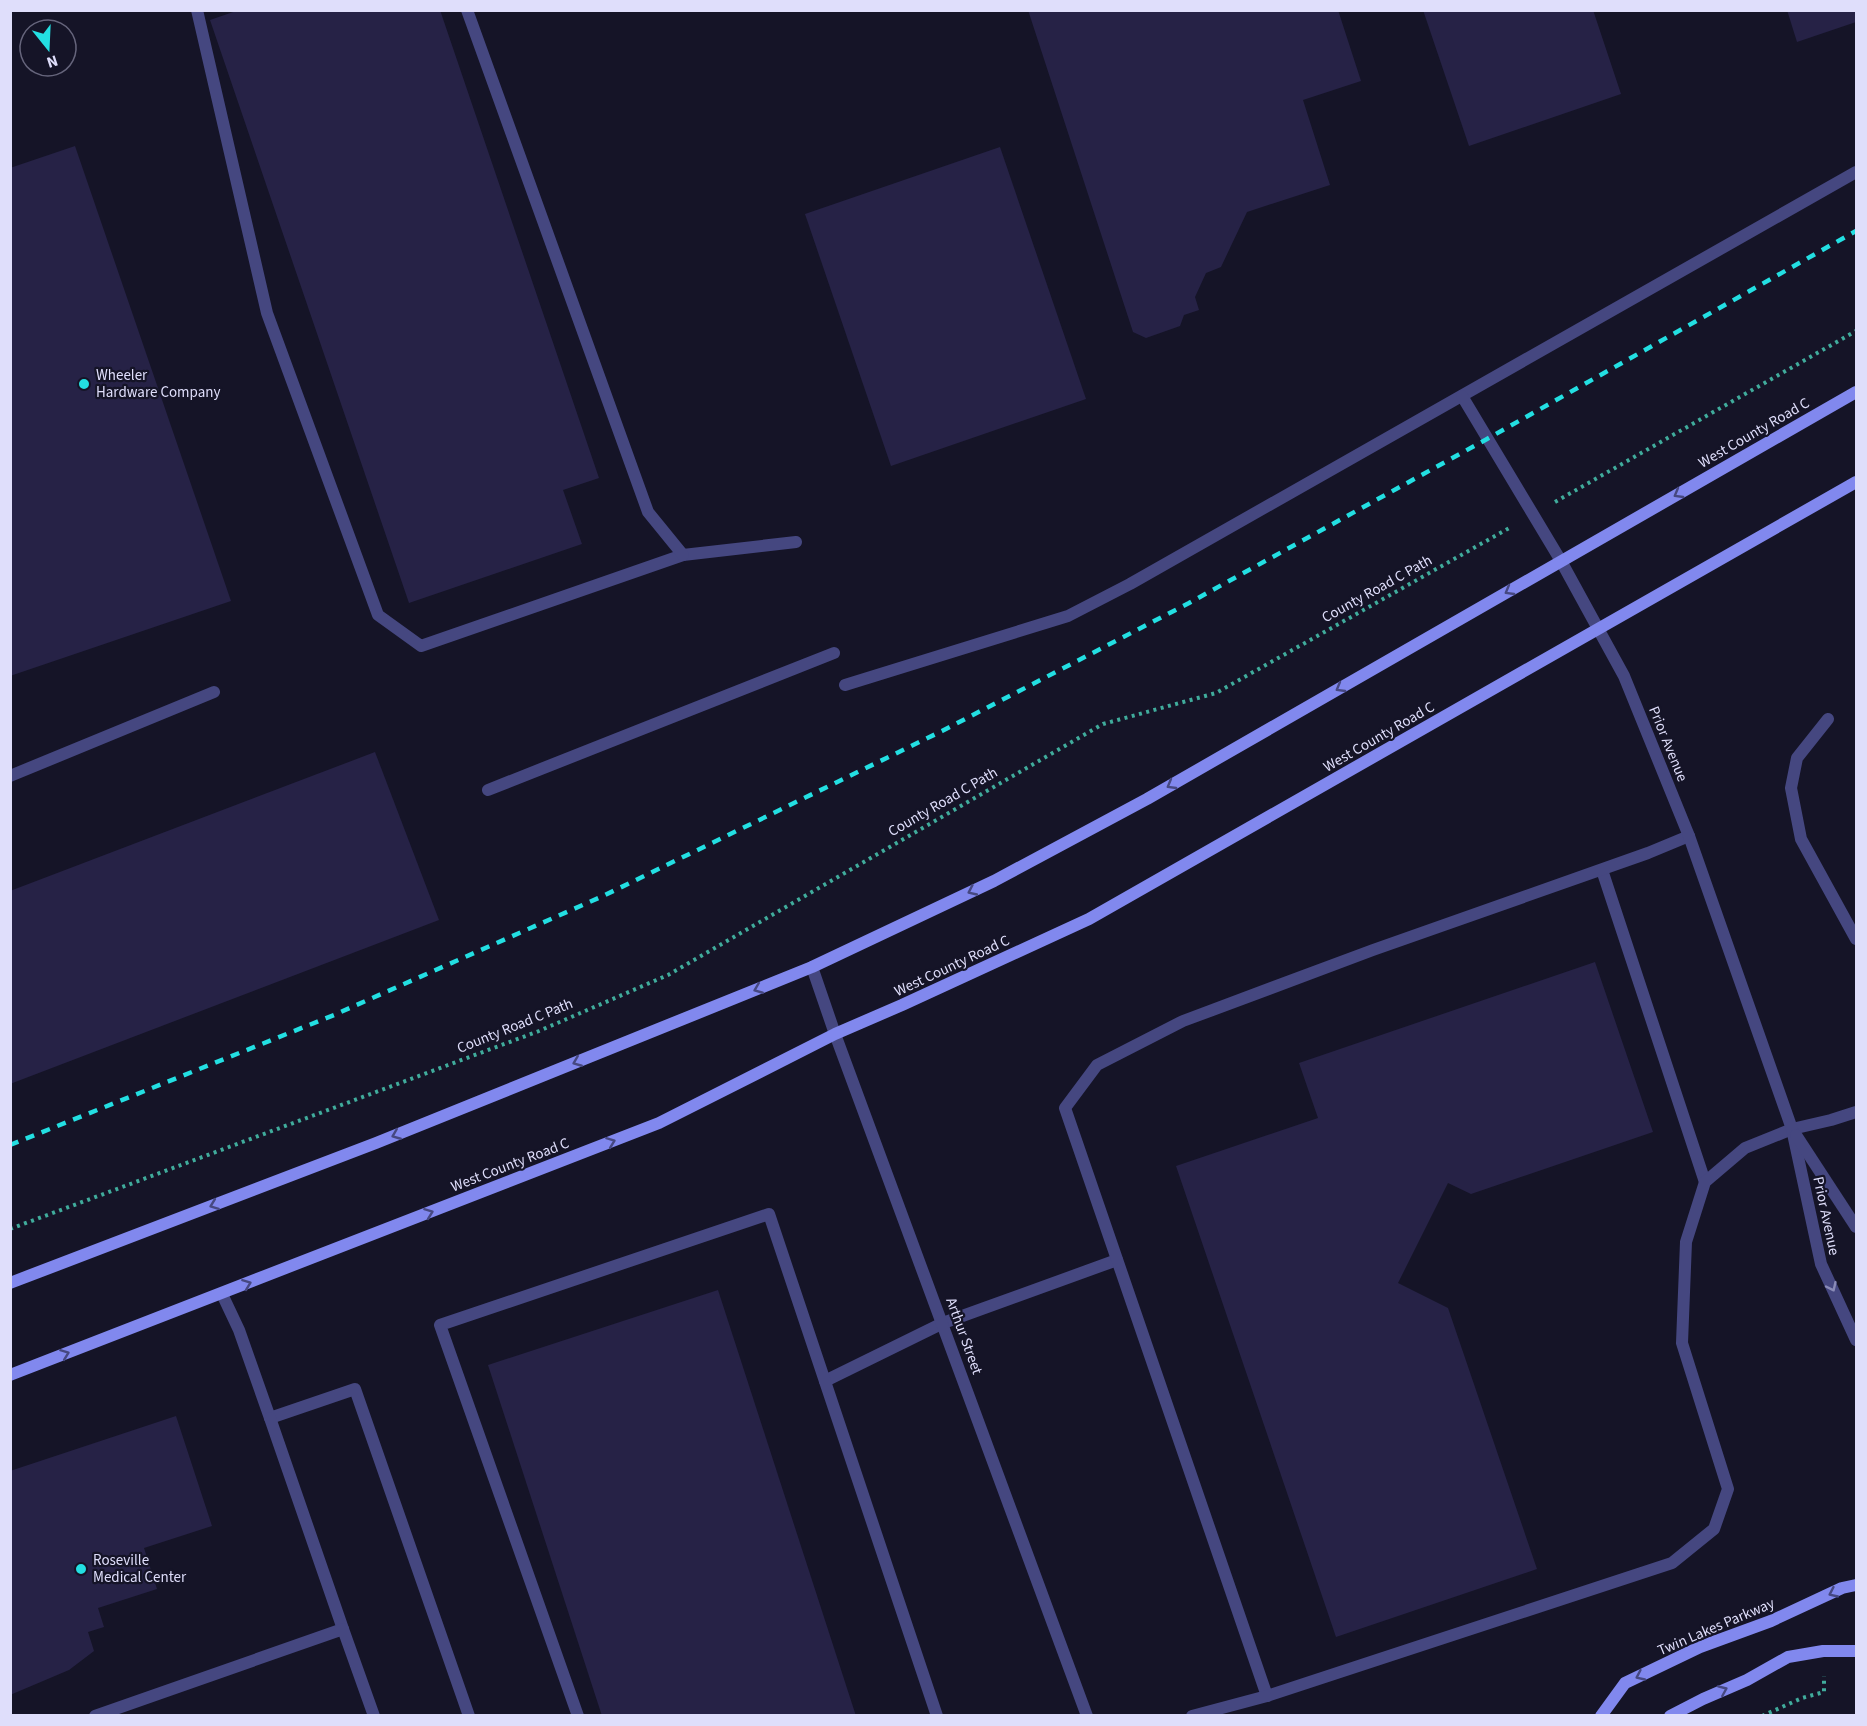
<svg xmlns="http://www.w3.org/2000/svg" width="1867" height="1726" font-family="'Source Sans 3',sans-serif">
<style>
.building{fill:#262246}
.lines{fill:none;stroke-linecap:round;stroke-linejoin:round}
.path{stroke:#40ac9c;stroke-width:4;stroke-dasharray:3 4.5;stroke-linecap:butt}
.lane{stroke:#454780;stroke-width:12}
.street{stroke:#454780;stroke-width:12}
.secondary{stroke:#8188ee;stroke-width:12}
.rail{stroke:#23dfe2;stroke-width:4.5;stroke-dasharray:9 8;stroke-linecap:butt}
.oneway{stroke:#464881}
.oneway2{stroke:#8a8bb7}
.poi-dot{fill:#23dfe2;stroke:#151427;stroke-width:2}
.labels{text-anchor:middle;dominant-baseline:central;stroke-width:4.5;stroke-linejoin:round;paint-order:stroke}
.poi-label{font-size:15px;fill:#dfdefb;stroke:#151427;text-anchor:start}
.street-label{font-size:15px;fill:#dfdefb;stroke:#151427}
</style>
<rect width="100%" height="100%" fill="#151427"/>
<!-- building -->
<g class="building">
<polygon points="239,10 440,10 599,478 563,490 582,544 409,603 210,20"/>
<polygon points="1028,10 1338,10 1361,81 1303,100 1330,185 1247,212 1221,267 1206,273 1195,297 1199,310 1184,315 1180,326 1146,338 1133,332"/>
<polygon points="1423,10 1593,10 1621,94 1469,146"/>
<polygon points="1787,10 1856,10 1856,22 1797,42"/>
<polygon points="75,146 231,601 10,676 10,168"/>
<polygon points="1000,147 1086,399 891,466 805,214"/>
<polygon points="375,752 439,920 10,1084 10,891"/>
<polygon points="1595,962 1653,1132 1471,1194 1448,1183 1398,1283 1448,1308 1537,1569 1336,1637 1176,1166 1318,1118 1299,1063"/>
<polygon points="718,1290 856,1716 602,1716 488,1365"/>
<polygon points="176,1416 212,1526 144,1548 157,1589 98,1608 104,1627 88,1632 94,1651 69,1670 10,1695 10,1471"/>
</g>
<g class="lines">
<!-- path -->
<g class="path">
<polyline points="1555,502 1856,331"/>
<polyline points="10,1229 539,1031 668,975 1103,724 1216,693 1511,527"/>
<polyline points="1762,1716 1802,1698 1824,1692 1824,1676"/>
</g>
<!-- lane -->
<g class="lane">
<polyline points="197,10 267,313 378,615 421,646 683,555 796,542"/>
<polyline points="467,10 648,512 683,555"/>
<polyline points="845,685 1068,616 1130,584 1856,172"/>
<polyline points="1828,719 1797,758 1791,788 1801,839 1856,939"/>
<polyline points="10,776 214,692"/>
<polyline points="488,790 834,653"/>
<polyline points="1602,870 1705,1182"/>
<polyline points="222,1294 239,1330 270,1418 355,1389 469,1716"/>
<polyline points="825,1381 943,1323 1117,1260"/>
<polyline points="270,1418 343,1629"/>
<polyline points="1267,1696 1065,1108 1097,1065 1183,1021 1373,950 1648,853 1689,836"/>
<polyline points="95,1716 343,1629 374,1716"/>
<polyline points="578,1716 440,1325 769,1214 937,1716"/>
<polyline points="1192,1716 1267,1696 1672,1563 1714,1529 1728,1489 1682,1343 1686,1242 1705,1182 1745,1148 1792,1129 1831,1120 1856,1112"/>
</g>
<!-- street -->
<g class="street">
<polyline points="1462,396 1561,561 1624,676 1689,836 1792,1129 1821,1264 1856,1340"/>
<polyline points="812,967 835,1034 1087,1716"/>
<polyline points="1796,1135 1856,1227"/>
</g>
<!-- secondary -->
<g class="secondary">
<polyline points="10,1283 376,1143 812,967 994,881 1147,799 1856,392"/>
<polyline points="10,1375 659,1123 835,1034 902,1005 1089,919 1856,482"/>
<polyline points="1601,1716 1625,1683 1700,1647 1771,1621 1842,1588 1856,1585"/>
<polyline points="1670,1716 1703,1699 1747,1680 1788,1657 1823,1651 1856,1651"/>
</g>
<!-- rail -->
<polyline class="rail" points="10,1145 334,1015 603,896 942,731 1189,603 1487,439 1856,231"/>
</g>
<!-- one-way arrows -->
<defs><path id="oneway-chevron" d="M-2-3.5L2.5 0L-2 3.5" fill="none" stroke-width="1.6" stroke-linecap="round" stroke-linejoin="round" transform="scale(1.5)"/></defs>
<g class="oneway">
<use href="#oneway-chevron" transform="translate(1678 494) rotate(150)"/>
<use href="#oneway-chevron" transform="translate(1509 591) rotate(150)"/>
<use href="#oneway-chevron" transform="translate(1340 688) rotate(150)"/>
<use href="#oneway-chevron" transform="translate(1171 785) rotate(150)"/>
<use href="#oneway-chevron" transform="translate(972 891) rotate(155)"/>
<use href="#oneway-chevron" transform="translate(758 989) rotate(158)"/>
<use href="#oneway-chevron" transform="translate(577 1062) rotate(158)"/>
<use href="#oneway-chevron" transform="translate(396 1135) rotate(158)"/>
<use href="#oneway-chevron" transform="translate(611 1142) rotate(-21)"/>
<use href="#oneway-chevron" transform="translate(214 1205) rotate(159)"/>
<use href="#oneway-chevron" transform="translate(429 1213) rotate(-21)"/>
<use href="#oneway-chevron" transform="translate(247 1284) rotate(-21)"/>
<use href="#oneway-chevron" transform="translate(65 1354) rotate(-21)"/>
<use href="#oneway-chevron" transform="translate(1833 1593) rotate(155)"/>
<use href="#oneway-chevron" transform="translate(1640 1676) rotate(155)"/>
<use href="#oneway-chevron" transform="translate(1723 1690) rotate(-23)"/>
</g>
<use class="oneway2" href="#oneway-chevron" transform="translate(1832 1287) rotate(65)"/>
<!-- markers -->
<g class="poi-dot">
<circle cx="84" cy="384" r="6"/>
<circle cx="81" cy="1569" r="6"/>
</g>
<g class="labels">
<!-- poi labels -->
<g class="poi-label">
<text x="96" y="375">Wheeler<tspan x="96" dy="17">Hardware Company</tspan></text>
<text x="93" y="1560">Roseville<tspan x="93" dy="17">Medical Center</tspan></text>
</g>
<!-- street labels -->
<g class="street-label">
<text transform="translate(1754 433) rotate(-30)">West County Road C</text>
<text transform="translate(1377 589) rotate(-29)">County Road C Path</text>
<text transform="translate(1379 737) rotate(-30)">West County Road C</text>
<text transform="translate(1668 744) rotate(68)">Prior Avenue</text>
<text transform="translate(943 802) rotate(-30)">County Road C Path</text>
<text transform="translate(952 966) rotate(-25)">West County Road C</text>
<text transform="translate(515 1026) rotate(-22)">County Road C Path</text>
<text transform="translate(510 1165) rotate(-21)">West County Road C</text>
<text transform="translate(1826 1216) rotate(78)">Prior Avenue</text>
<text transform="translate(964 1336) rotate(70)">Arthur Street</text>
<text transform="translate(1716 1627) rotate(-23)">Twin Lakes Parkway</text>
</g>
</g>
<!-- border -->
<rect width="1867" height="1726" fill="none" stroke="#dfdefb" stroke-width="24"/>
<!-- north arrow -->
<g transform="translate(48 48) rotate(162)"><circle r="28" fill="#151427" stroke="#66657c" stroke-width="1.5"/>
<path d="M0-4.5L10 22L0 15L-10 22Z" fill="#23dfe2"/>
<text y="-9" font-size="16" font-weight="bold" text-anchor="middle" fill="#dfdefb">N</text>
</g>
</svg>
